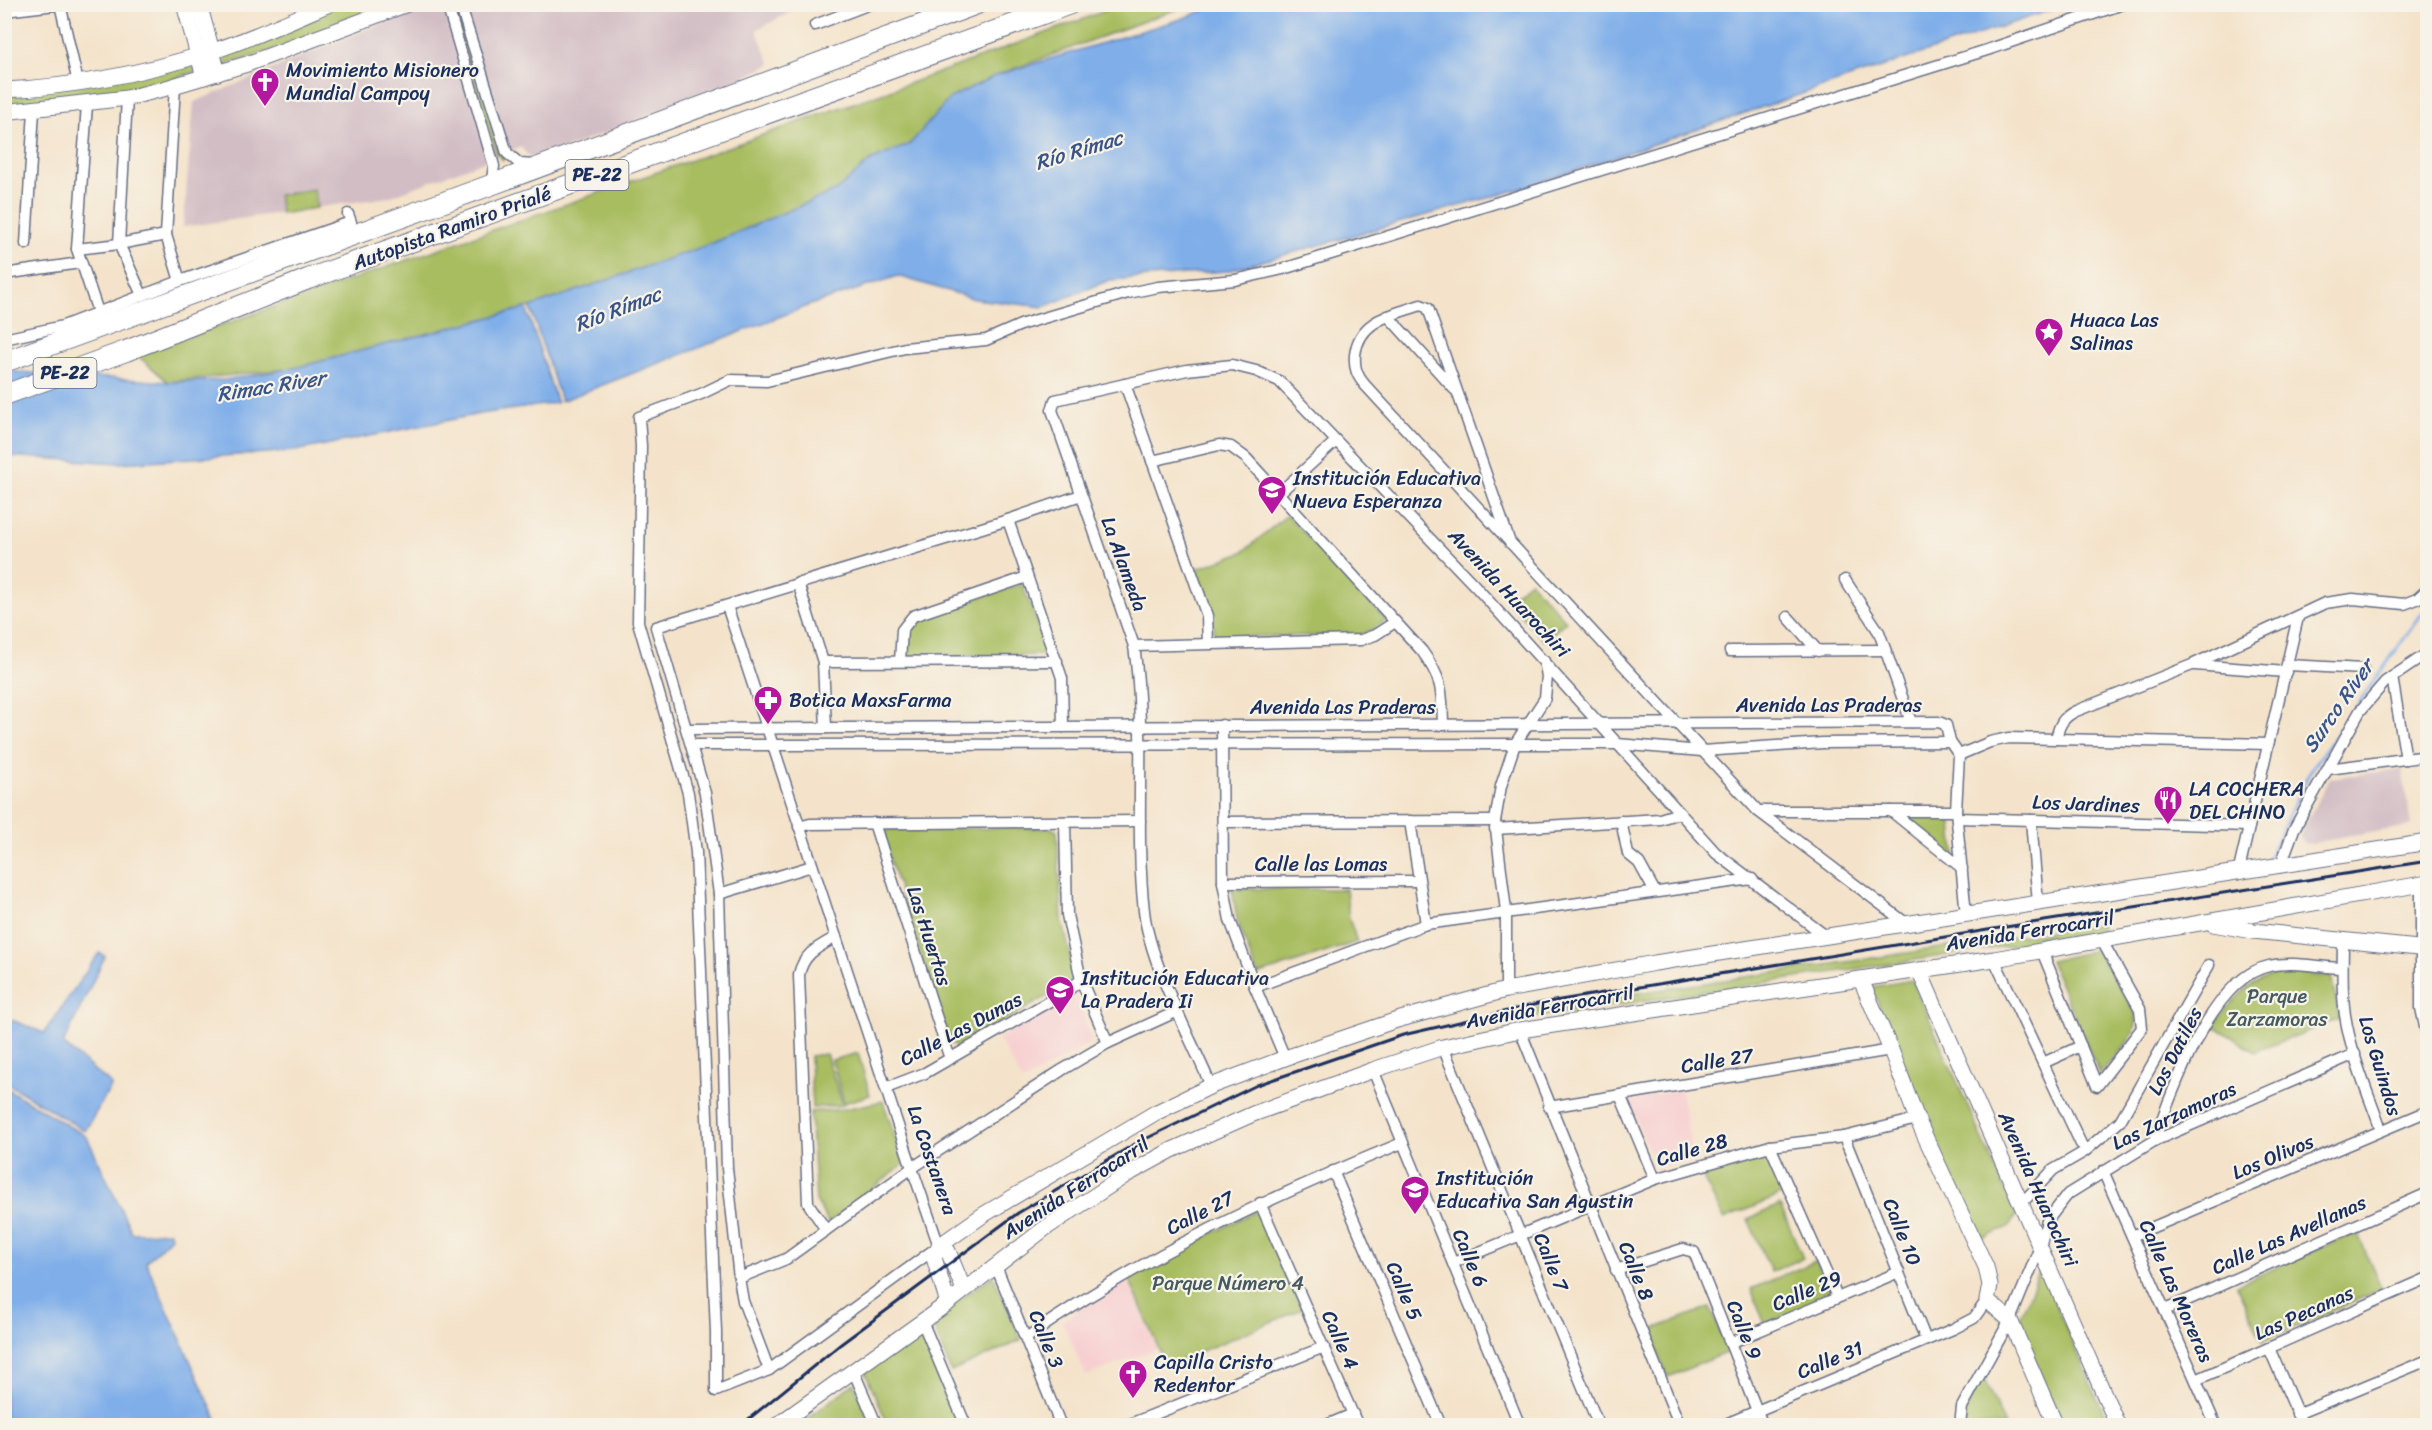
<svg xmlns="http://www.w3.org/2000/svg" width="2432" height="1430" font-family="Sriracha,sans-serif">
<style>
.built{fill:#f7cfd0}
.industrial{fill:#d2bdc5}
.green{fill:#a8bd61;stroke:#627660;stroke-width:1.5}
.water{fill:#7faee9;stroke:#4d6ea4;stroke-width:1.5}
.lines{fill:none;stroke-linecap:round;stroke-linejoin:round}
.stream{stroke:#7faee9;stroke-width:3}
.street-casing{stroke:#676e84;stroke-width:13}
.secondary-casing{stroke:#676e84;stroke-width:17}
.highway-casing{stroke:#676e84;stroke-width:22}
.street{stroke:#fff;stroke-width:10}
.secondary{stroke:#fff;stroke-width:15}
.highway{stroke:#fff;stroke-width:20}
.rail{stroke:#1b2f5e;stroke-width:3}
.labels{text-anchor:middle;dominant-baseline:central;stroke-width:4.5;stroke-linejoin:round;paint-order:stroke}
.shield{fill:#f7f3e8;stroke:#5d6a87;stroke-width:1.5}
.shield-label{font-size:18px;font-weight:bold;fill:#1b2f5e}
.poi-label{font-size:20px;fill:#1b2f5e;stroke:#f7f3e8;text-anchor:start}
.street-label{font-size:20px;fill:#1b2f5e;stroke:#f7f3e8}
.park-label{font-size:20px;fill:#455a5f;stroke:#f7f3e8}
.water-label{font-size:21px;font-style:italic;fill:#395588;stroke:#f7f3e8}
</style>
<rect width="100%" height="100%" fill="#f7f3e8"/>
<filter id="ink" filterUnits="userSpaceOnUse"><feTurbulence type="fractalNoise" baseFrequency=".0167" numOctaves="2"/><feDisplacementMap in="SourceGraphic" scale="12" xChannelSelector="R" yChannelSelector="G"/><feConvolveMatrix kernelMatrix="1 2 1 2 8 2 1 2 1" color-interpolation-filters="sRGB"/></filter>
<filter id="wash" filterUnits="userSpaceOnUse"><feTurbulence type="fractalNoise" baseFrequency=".008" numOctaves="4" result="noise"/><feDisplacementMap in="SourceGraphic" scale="24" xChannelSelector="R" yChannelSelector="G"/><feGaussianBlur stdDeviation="1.35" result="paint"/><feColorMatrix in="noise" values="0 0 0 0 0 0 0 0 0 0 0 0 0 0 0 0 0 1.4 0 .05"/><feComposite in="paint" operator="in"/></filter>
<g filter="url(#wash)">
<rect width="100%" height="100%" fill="#f4e3ca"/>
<!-- built -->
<g class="built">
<polygon points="1076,993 1092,1042 1023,1082 998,1039"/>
<polygon points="1681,1090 1692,1153 1657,1170 1628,1100"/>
<polygon points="1127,1279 1157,1349 1086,1376 1062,1321"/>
</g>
<!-- industrial -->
<g class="industrial">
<polygon points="425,5 804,5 756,30 771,64 749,75 544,157 530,158 521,147 389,197 183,227 194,102"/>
<polygon points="2402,769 2411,826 2305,844 2299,835 2330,778"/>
</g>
<!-- green -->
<g class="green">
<polygon points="341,5 388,5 277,49 221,66 219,53"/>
<polygon points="449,5 455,5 504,154 503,160 497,154"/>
<polygon points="1121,5 1188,5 997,75 950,98 910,144 870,161 837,190 708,245 530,307 295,368 168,382 137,355 916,81"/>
<polygon points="192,62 198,71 135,91 5,108 5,94"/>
<polygon points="314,189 317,208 281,214 278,195"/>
<polygon points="1287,515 1386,620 1372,630 1359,635 1215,637 1211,611 1196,569 1243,552"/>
<polygon points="1530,581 1566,621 1544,641 1507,600"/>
<path d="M1022,584L1048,652L1045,655L906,656C907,638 907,627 923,616Z"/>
<polygon points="1904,816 1951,817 1956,861"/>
<polygon points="1051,828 1057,831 1062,919 1075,976 1069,984 958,1047 950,1043 883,839 888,829"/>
<polygon points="1232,889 1346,889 1349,918 1357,942 1257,975 1237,919"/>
<polygon points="2102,924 2101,932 1537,1017 1537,1008"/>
<path d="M2096,950L2136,1013C2141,1035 2113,1058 2100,1074L2050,961Z"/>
<path d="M2289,972L2331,977L2340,1018L2255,1052L2213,1025C2236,998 2251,975 2289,972Z"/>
<path d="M1912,980L2016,1215L2010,1226L1985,1238C1971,1231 1964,1206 1958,1192C1926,1125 1899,1056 1872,987Z"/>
<polygon points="858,1053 870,1095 844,1103 832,1060"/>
<polygon points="826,1054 843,1105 812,1108 810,1056"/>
<polygon points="883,1101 904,1164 828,1223 816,1200 810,1112 844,1109"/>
<polygon points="1770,1156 1786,1193 1724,1219 1699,1170 1739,1159"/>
<polygon points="1780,1205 1803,1258 1771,1272 1748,1219"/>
<polygon points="1258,1210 1302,1309 1166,1366 1128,1276"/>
<polygon points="2357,1232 2382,1289 2263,1341 2236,1285"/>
<polygon points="1816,1261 1830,1293 1829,1297 1765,1324 1751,1289"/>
<polygon points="2040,1269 2109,1425 2063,1425 2017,1322 2030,1295"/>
<polygon points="993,1276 1021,1340 951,1372 931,1320"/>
<polygon points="1710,1307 1728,1352 1668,1377 1649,1331"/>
<polygon points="920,1328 958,1419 944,1425 888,1425 863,1367"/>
<polygon points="1982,1375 2005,1425 1965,1426 1967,1408"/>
<polygon points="854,1383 871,1425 798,1426"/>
</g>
<!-- water -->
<g class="water">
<polygon points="1221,4 2066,4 2066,5 1523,188 1227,271 1110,280 1043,307 975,299 898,276 810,305 561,401 530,307 708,245 837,190 870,161 910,144 950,98 997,75 1181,19"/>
<polygon points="526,308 557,403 480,414 295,451 120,463 5,456 5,371 168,382 225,380 295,368"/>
<polygon points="99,953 105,956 63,1044 112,1085 85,1131 5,1082 5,1017 44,1033"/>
<polygon points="4,1087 87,1137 132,1233 170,1232 171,1237 146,1262 219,1425 5,1425"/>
</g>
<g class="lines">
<!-- stream -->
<polyline class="stream" points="2267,861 2309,773 2428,605"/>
</g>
</g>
<g filter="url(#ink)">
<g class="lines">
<!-- street casing -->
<g class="street-casing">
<g id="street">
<polyline points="60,4 78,83"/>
<polyline points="447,4 494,166 492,179 488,185"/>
<polyline points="460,4 507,153 520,164 534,165"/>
<polyline points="4,11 64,4"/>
<polyline points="815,25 870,4"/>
<polyline points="175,86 166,235 180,281"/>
<polyline points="127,98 119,244 142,295"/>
<polyline points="87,104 77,249 98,312"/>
<polyline points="26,244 34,110"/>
<polyline points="77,249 119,244 166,235"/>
<polyline points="4,274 80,263"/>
<polyline points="1388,316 1454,389"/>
<polyline points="4,339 63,326 180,281 351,222 348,214"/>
<polyline points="1125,384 1207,616 1208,643"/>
<path d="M1152,461L1219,445L1231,447L1246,458L1422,651C1443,680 1442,691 1443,725"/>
<polyline points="1278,494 1336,441"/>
<polyline points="1008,520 1062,678 1063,727"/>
<path d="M1510,543L1428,308L1421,305C1392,315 1359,319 1355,355C1354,368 1357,376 1365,385L1758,811L1907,924"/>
<polyline points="1845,580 1879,632 1911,722"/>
<polyline points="798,583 823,662 826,728"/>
<polyline points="727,606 912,1168 939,1246 769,1370 716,1391 716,1332 696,852 688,793 638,622 641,446 639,417 701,394 730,380 767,381 905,348 986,340 1023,324 1128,293 1158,287 1235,280 1283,269 1987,50 2123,4"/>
<polyline points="1788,617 1818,651"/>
<polyline points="1134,646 1361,640 1375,635 1395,622"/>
<polyline points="1730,651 1885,650"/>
<polyline points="900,661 902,630 913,616 1027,577"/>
<polyline points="823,662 1057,661"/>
<polyline points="2195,665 2286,672"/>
<polyline points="2288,665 2363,669"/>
<polyline points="2392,677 2406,759"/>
<polyline points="1222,725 1223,882 1230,920 1255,987 1285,1058"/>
<polyline points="687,729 1939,722 1946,725 1950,742 1959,755 1956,811 1966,915"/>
<path d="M2056,739C2059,725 2063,717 2076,711L2192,665L2325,603L2353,599L2404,604L2417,599L2428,589"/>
<polyline points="692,745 1617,744 1702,751 1823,743 1950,742"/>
<polyline points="1959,755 1990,742 2009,738 2268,744"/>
<polyline points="2328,769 2428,756"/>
<polyline points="1758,811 1956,811"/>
<polyline points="1891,811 1962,868"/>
<polyline points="1957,818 2249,826"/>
<polyline points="2031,820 2038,903"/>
<polyline points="1410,821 1426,924"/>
<polyline points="1621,821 1628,854 1639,863 1655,892"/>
<polyline points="1065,822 1067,915 1081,980 1108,1043"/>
<polyline points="1224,822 1495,821"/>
<polyline points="874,823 950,1059"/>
<polyline points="799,827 810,824 1140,821"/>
<polyline points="1495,829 1660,819 1679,813"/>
<polyline points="2280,867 2294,829 2360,711 2385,682 2428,653"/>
<polyline points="2238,874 2298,617"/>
<polyline points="1223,882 1418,881"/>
<polyline points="2421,884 2421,1008 2428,1041"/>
<polyline points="719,894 812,866"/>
<path d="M2343,941C2343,966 2341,990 2345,1015C2351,1054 2368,1093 2381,1130"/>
<polyline points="2042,951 2097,1086 2142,1028 2140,1009 2102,941"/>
<polyline points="1994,959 2081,1144"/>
<polyline points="1255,987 1426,924 1752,879"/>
<polyline points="1506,990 1506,911 1495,821 1501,786 1515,744 1545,698 1547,676 1544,661"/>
<polyline points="1520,1030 1680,1426"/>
<polyline points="1443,1047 1599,1426"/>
<polyline points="2043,1063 2081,1046"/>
<polyline points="1373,1070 1520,1426"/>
<path d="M1211,1086C1190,1036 1150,964 1144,911C1134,823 1147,734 1134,646L1052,410L1055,400L1187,370L1232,365L1256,371L1279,381L1476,587L1716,853L1827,937"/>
<polyline points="886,1088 925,1073 1067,991 1081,980"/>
<polyline points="1620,1095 1655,1179"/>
<polyline points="1549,1107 1891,1050"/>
<polyline points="1844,1137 1926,1340"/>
<path d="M2154,1141C2172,1092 2211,978 2269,966C2291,961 2319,967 2342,968"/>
<polyline points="1770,1146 1837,1297"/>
<polyline points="1333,1171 1441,1426"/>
<polyline points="2103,1171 2216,1426"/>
<polyline points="1260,1203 1358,1426"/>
<polyline points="2022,1203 2053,1170 2084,1152 2120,1121 2209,965"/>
<path d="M826,1230L808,1203L799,975C803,954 818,947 836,937"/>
<polyline points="2132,1236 2428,1111"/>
<polyline points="1453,1263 1655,1179 1770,1146 1844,1137 1917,1119"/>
<polyline points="996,1266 1061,1426"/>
<polyline points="1616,1270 1683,1249 1694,1252 1763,1426"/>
<polyline points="739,1278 786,1259 912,1168 1062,1070 1108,1043 1178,1011"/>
<polyline points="2165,1310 2428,1193"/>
<polyline points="922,1321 966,1426"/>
<path d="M1026,1338C1143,1256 1270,1197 1402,1143"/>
<polyline points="1730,1343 1899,1272"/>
<polyline points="2269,1348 2303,1426"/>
<polyline points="769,1370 743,1301 739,1278 727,1168 719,894 705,793 656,627 1008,520 1081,495"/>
<polyline points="853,1370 877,1426"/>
<polyline points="2196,1380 2428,1278"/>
<polyline points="2297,1414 2428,1360"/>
<polyline points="1125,1426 1324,1347"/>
<polyline points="1324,1426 1353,1414"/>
<polyline points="1721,1426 1953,1329 1974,1318 1987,1300"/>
<polyline points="1960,1426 1962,1407 2010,1320 2040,1247 2047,1221 2068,1194 2154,1141 2355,1054"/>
</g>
</g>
<!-- secondary casing -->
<g class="secondary-casing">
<g id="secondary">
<polyline points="184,4 204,77"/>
<polyline points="199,4 218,73"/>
<path d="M4,90C74,87 144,73 210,52C251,39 290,21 329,4"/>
<polyline points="4,112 127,98 163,89 247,64 407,4"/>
<polyline points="2213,924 2253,931 2428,949"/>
<polyline points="1919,970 2118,1426"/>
<polyline points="1861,980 1891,1050 1917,1119 1986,1267 1990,1285 1987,1300 2010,1320 2056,1426"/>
<polyline points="939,1246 983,1215 1155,1113 1211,1086 1285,1058 1397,1020 1506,990 1655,963 2428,842"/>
<polyline points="939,1246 934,1258 948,1303"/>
<polyline points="939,1246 948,1251 964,1290"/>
<polyline points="776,1426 948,1303 1044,1229 1126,1175 1172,1150 1253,1114 1373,1070 1443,1047 1520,1030 1994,959 2428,883"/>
</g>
</g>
<!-- highway casing -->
<g class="highway-casing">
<g id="highway">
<polyline points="4,362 488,186 977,4"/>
<polyline points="4,395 126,351 308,279 1070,4"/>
</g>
</g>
<!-- street -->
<use href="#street" class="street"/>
<!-- secondary -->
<use href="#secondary" class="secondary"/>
<!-- highway -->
<use href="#highway" class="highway"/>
<!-- rail -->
<polyline class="rail" points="740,1426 841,1344 1018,1213 1133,1145 1257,1085 1403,1035 1542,1003 2012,926 2428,861"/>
</g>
</g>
<!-- icons -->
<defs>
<g id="church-pin" transform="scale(1.5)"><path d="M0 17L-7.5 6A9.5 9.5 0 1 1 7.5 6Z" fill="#b5179e" stroke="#f7f3e8"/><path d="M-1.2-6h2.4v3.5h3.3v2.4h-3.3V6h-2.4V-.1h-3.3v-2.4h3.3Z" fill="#fff"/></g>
<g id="sight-pin" transform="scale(1.5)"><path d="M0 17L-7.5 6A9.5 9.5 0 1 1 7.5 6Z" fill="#b5179e" stroke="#f7f3e8"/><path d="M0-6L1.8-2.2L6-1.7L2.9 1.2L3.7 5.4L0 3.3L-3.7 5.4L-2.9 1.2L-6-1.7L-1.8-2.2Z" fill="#fff"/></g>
<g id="school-pin" transform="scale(1.5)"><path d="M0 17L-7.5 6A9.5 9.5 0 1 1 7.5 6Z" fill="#b5179e" stroke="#f7f3e8"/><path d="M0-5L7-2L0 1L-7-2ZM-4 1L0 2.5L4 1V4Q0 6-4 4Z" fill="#fff"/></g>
<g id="pharmacy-pin" transform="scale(1.5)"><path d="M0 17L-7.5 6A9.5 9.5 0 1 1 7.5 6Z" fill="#b5179e" stroke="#f7f3e8"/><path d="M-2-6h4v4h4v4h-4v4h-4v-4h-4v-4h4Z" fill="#fff"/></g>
<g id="restaurant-pin" transform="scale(1.5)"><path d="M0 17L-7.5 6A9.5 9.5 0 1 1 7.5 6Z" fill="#b5179e" stroke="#f7f3e8"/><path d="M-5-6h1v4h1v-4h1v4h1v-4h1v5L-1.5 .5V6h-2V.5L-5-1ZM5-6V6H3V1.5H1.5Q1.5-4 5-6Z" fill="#fff"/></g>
</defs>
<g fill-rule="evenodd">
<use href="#church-pin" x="265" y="82"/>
<use href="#sight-pin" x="2049" y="332"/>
<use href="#school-pin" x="1272" y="490"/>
<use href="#pharmacy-pin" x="768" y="700"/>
<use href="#restaurant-pin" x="2168" y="800"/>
<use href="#school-pin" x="1060" y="990"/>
<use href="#school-pin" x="1415" y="1190"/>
<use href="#church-pin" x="1133" y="1374"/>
</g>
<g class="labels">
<!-- shield labels -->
<g class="shield">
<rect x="565.5" y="160" width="63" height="30" rx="4.5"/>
<rect x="33.5" y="358" width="63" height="30" rx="4.5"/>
</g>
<g class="shield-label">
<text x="597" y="175">PE-22</text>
<text x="65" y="373">PE-22</text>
</g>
<!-- poi labels -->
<g class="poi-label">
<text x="286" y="70">Movimiento Misionero<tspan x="286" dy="23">Mundial Campoy</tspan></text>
<text x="2070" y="320">Huaca Las<tspan x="2070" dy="23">Salinas</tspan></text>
<text x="1293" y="478">Institución Educativa<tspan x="1293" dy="23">Nueva Esperanza</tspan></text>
<text x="789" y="700">Botica MaxsFarma</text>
<text x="2189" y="789">LA COCHERA<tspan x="2189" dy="23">DEL CHINO</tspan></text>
<text x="1081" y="978">Institución Educativa<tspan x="1081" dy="23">La Pradera Ii</tspan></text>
<text x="1436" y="1178">Institución<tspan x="1436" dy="23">Educativa San Agustin</tspan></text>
<text x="1154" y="1362">Capilla Cristo<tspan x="1154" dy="23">Redentor</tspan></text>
</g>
<!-- street labels -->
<g class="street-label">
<text transform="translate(452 228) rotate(-20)">Autopista Ramiro Prialé</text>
<text transform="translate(1124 564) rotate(70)">La Alameda</text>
<text transform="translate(1509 593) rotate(47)">Avenida Huarochiri</text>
<text x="1829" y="705">Avenida Las Praderas</text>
<text x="1343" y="707">Avenida Las Praderas</text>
<text transform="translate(2086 804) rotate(2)">Los Jardines</text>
<text x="1321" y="864">Calle las Lomas</text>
<text transform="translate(2030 931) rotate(-9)">Avenida Ferrocarril</text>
<text transform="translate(929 936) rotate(72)">Las Huertas</text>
<text transform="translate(1550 1007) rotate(-10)">Avenida Ferrocarril</text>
<text transform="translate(961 1029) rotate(-28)">Calle Las Dunas</text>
<text transform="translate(2175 1051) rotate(-63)">Los Datiles</text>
<text transform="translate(1717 1061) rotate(-9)">Calle 27</text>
<text transform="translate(2380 1066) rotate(73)">Los Guindos</text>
<text transform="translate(2174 1116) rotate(-25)">Las Zarzamoras</text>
<text transform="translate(1692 1150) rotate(-16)">Calle 28</text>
<text transform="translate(2273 1157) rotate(-23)">Los Olivos</text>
<text transform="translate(932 1160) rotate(71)">La Costanera</text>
<text transform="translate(1076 1188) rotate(-33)">Avenida Ferrocarril</text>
<text transform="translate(2038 1189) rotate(66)">Avenida Huarochiri</text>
<text transform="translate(1200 1213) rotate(-27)">Calle 27</text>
<text transform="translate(1902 1232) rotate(68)">Calle 10</text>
<text transform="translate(2289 1235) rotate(-24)">Calle Las Avellanas</text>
<text transform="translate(1470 1258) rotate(67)">Calle 6</text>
<text transform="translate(1551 1262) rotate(68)">Calle 7</text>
<text transform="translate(1636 1271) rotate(68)">Calle 8</text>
<text transform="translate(1404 1291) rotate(67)">Calle 5</text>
<text transform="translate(1807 1291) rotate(-23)">Calle 29</text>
<text transform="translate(2176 1291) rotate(66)">Calle Las Moreras</text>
<text transform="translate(2304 1313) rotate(-24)">Las Pecanas</text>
<text transform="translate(1744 1330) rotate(68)">Calle 9</text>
<text transform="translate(1046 1339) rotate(68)">Calle 3</text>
<text transform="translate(1340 1340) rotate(66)">Calle 4</text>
<text transform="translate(1830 1360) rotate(-22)">Calle 31</text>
</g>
<!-- park labels -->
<g class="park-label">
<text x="2277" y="996">Parque<tspan x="2277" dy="23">Zarzamoras</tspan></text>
<text x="1228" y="1283">Parque Número 4</text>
</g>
<!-- water labels -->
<g class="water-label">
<text transform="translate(1079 150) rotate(-17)">Río Rímac</text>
<text transform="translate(618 309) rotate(-21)">Río Rímac</text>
<text transform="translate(271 386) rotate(-9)">Rimac River</text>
<text transform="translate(2338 706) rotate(-55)">Surco River</text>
</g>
</g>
<!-- margin -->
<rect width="2432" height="1430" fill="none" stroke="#f7f3e8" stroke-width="24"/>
</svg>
